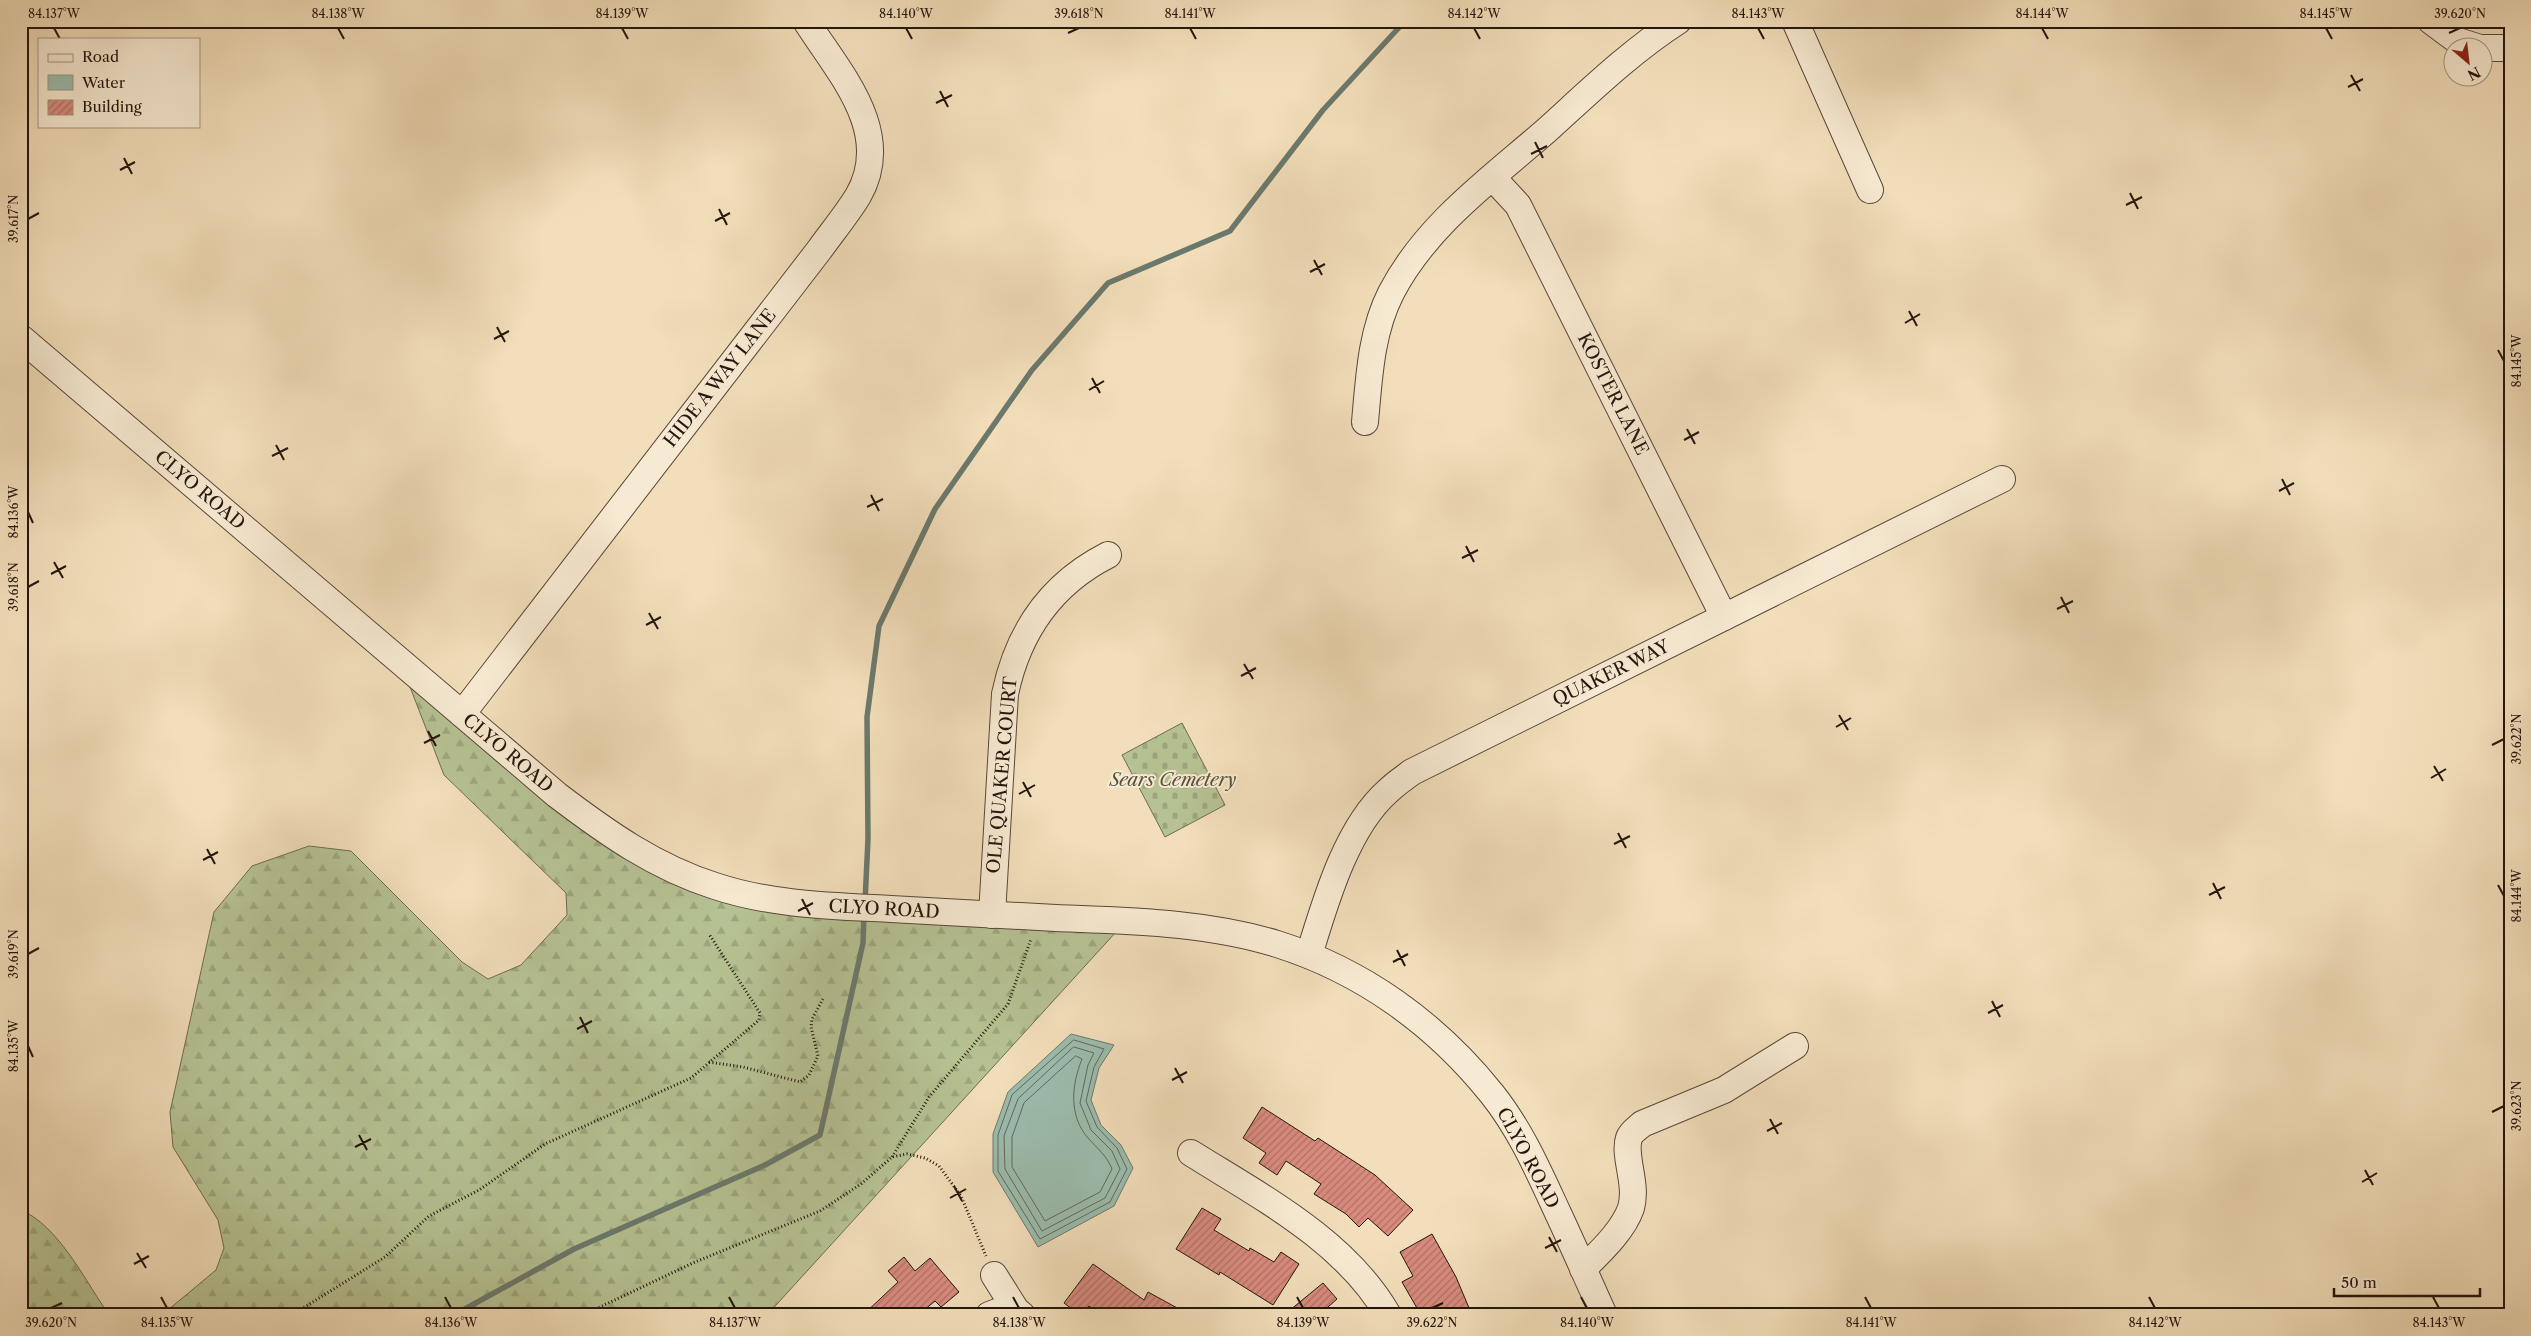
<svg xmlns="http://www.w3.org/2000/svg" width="2531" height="1336" font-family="'Libre Caslon Text',serif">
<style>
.forest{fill:url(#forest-firs);stroke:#6d6c50}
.cemetery{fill:url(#cemetery-stones);stroke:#6d6c50}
.water{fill:#9bbcad;stroke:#6b796d}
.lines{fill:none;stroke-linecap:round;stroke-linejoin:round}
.shore{stroke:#60685e;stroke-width:1}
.stream{stroke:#6b796d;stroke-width:5.5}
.building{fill:url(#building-hatch);stroke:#24150e}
.minor-casing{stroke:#584739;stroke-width:28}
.path{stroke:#24150e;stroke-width:3;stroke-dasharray:1 2.5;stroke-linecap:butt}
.minor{stroke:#f7ead2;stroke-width:26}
.ticks{fill:none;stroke:#24150e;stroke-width:2}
.labels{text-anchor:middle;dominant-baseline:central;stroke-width:4;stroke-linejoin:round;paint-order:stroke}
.street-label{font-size:18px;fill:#24150e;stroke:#f7ead2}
.park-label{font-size:18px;font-style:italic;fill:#57523d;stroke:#f7ead2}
.neatline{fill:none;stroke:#24150e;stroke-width:2}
.ticks-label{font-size:12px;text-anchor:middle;fill:#24150e}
</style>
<defs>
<pattern id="forest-firs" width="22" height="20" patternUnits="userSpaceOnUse" patternTransform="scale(1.25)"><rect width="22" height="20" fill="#b6c293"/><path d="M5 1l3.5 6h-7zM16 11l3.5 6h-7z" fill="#9ca67e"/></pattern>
<pattern id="cemetery-stones" width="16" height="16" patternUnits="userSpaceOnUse" patternTransform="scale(1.25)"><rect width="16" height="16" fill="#b6c293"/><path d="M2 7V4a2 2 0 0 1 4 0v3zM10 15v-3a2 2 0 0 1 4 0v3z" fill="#9ca67e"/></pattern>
<pattern id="building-hatch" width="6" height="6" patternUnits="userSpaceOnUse" patternTransform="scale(1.25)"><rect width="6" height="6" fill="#d98b7e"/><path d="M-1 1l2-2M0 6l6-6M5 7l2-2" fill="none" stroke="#b07066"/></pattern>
</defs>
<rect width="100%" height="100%" fill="#f2deba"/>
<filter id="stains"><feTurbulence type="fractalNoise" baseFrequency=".004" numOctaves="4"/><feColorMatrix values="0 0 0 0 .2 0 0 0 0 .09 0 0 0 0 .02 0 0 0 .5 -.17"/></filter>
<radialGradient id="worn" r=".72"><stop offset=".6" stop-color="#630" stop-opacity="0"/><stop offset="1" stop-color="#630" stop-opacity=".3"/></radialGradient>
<!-- forest -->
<g class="forest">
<polygon points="400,661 557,795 717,887 1126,921 767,1315 162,1315 216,1270 224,1248 218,1220 173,1147 170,1112 214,912 252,866 309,846 351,851 462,962 488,979 521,965 567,915 566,893 444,775"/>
<path d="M21,1210C57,1225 84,1278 105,1309L115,1315H21Z"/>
</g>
<!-- cemetery -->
<polygon class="cemetery" points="1182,723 1225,805 1165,837 1122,755"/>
<!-- water -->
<polygon class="water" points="1071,1034 1114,1045 1099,1068 1091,1100 1101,1125 1121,1145 1133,1168 1114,1206 1038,1247 993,1172 993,1134 1008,1092"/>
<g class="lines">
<!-- shore -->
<g class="shore">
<polygon points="1074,1040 1104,1049 1094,1067 1086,1101 1097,1127 1117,1148 1127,1169 1110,1202 1040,1239 998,1171 998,1135 1012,1095"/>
<polygon points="1074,1047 1094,1053 1088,1065 1080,1103 1091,1130 1112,1151 1120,1169 1105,1198 1042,1231 1005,1169 1004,1136 1018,1099"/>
<path d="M1076,1056L1082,1059C1072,1084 1068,1115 1088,1138C1097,1148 1107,1156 1112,1169L1100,1192L1045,1221L1012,1167V1137L1024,1103Z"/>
</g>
<!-- stream -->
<g class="stream">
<polyline points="865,902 868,839 867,717 879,626 935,509 1032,370 1108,283 1230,231 1323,110 1405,21"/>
<polyline points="454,1315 574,1249 765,1165 820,1135 863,943 864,914"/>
</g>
</g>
<!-- building -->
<g class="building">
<polygon points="1262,1107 1315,1141 1318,1138 1375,1175 1413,1210 1388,1236 1368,1218 1359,1227 1346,1214 1314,1194 1321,1184 1286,1161 1277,1175 1259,1163 1266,1153 1243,1138"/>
<polygon points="1202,1208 1221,1219 1214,1230 1249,1251 1250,1248 1274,1262 1281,1252 1299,1264 1273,1305 1220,1272 1219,1275 1176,1249"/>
<polygon points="1432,1234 1456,1277 1472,1315 1421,1315 1402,1282 1413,1276 1400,1252"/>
<polygon points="904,1257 915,1271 930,1258 959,1292 941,1307 935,1301 918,1315 863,1315 898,1282 888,1271"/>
<polygon points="1093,1264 1144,1300 1148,1292 1190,1315 1102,1315 1089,1306 1080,1315 1064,1303"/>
<polygon points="1323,1283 1337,1299 1319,1315 1284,1315"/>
</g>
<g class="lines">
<!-- minor casing -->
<g class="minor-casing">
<g id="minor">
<polyline points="1795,21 1870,190"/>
<polyline points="2431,21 2458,41 2480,48"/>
<polyline points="2484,48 2510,48"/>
<polyline points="1493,178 1518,205 1724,617"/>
<path d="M21,338L557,795C607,833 655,867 715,886C772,905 833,906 891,909C946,912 1001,915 1056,918C1130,921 1206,922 1277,944C1363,971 1436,1024 1492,1094C1520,1129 1538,1170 1557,1211C1573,1245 1588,1280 1604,1315"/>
<path d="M1365,422C1369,378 1371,332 1391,293C1426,225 1491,179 1547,130C1589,92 1630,52 1678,21"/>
<path d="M462,714L820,249C833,231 847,214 858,196C895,132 839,73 806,21"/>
<path d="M992,915L1005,694C1018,632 1051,584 1108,555"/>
<path d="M1309,955C1325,903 1346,828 1388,791C1395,784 1404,778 1412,772L2002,479"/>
<path d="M1191,1153C1261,1197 1346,1241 1388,1315"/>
<path d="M1583,1269C1600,1252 1623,1231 1631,1208C1638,1184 1623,1156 1629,1138C1631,1132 1638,1128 1642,1124L1724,1090L1795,1046"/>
<polyline points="994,1275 1016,1310 1022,1315"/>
<polyline points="989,1315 1005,1309 1016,1310"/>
</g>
</g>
<!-- path -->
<g class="path">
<polyline points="709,1062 743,1067 800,1082 809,1075 818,1056 811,1027 812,1019 824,997"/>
<polyline points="892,1157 929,1097 1008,1004 1031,939"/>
<polyline points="292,1315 385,1257 429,1216 479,1190 545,1144 691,1078 759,1020 760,1013 709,934"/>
<polyline points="583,1315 695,1262 820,1211 861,1184 892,1157 907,1154 925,1158 939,1166 961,1196 986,1256"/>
</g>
<!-- minor -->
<use href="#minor" class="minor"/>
</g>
<!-- ticks -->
<path class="ticks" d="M54,28L60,39M338,28L344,39M622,28L628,39M906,28L912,39M1190,28L1196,39M1474,28L1480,39M1758,28L1764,39M2042,28L2048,39M2326,28L2332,39M1068,33L1079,28M2449,33L2460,28M2351,75L2360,91M2348,87L2363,79M940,91L948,107M936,103L952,95M1535,142L1543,158M1531,154L1547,146M124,158L132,174M120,170L135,162M2130,193L2138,209M2126,205L2142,197M719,209L727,225M28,219L39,213M715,221L730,213M1314,260L1322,275M1310,272L1325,264M1909,311L1917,326M1905,323L1920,314M497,327L505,342M494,339L509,331M2498,350L2504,361M1092,378L1100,393M1089,390L1104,381M1687,429L1695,444M1684,440L1699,432M276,445L284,460M272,456L288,448M2282,479L2290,495M2279,491L2294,483M871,495L879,511M867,507L883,499M28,512L33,523M1466,546L1474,562M1462,558L1478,550M54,562L63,578M51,574L66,566M28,587L39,581M2061,597L2069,613M2057,609L2073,601M649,613L658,629M646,625L661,617M1244,664L1253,679M1241,676L1256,668M1839,715L1848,730M1836,727L1851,718M428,731L436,746M424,743L440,735M2492,745L2504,739M2434,766L2443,781M2431,778L2446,769M1023,782L1031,797M1019,794L1035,785M1618,833L1626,848M1614,844L1630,836M207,849L215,864M203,860L218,852M2213,883L2221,899M2498,885L2504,896M2209,895L2225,887M802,899L810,915M798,911L813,903M1397,950L1405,966M28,954L39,948M1393,962L1408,954M1992,1001L2000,1017M1988,1013L2003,1005M580,1017L588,1033M577,1029L592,1021M28,1046L33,1057M1175,1068L1183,1083M1172,1080L1187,1072M2492,1112L2504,1106M1770,1119L1778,1134M1767,1131L1782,1123M359,1135L367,1150M355,1147L371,1139M2365,1170L2373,1185M2362,1182L2377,1173M954,1186L962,1201M950,1198L966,1189M1549,1237L1557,1252M1545,1248L1561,1240M137,1253L146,1268M134,1264L149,1256M161,1297L167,1308M445,1297L451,1308M729,1297L735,1308M1013,1297L1019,1308M1297,1297L1303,1308M1581,1297L1587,1308M1865,1297L1871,1308M2149,1297L2155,1308M2433,1297L2439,1308M51,1308L62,1303M1432,1308L1443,1303"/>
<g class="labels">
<!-- street labels -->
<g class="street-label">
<text transform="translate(720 378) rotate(-52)">HIDE A WAY LANE</text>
<text transform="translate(1613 394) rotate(63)">KOSTER LANE</text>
<text transform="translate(200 490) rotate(40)">CLYO ROAD</text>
<text transform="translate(1611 673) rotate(-26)">QUAKER WAY</text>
<text transform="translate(508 753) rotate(40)">CLYO ROAD</text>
<text transform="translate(1002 775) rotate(-85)">OLE QUAKER COURT</text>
<text transform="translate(884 909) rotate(3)">CLYO ROAD</text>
<text transform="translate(1528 1158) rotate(62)">CLYO ROAD</text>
</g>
<!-- park labels -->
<g class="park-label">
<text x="1173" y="780">Sears Cemetery</text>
</g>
</g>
<!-- margin -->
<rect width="2531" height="1336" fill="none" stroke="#f2deba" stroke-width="55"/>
<!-- legend -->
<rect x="38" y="38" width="162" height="90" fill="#f7ead2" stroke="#a39584"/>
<rect x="48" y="54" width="25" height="8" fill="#f7ead2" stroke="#a39584"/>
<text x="82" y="62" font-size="15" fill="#24150e">Road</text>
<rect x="48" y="75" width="25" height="15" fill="#9bbcad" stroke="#a39584"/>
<text x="82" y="88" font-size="15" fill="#24150e">Water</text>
<rect x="48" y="100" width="25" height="15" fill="url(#building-hatch)" stroke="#a39584"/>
<text x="82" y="112" font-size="15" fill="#24150e">Building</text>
<!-- north arrow -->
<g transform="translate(2468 62) rotate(152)"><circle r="24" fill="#f7ead2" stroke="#a39584"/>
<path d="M0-4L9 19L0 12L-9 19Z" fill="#8f2418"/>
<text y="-8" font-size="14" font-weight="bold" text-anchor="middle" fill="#24150e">N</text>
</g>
<!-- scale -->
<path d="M2334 1288v8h146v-8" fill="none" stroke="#24150e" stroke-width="2.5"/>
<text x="2341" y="1288" font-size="15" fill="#24150e" stroke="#f7ead2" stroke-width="4" paint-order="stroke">50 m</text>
<rect x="28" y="28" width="2476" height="1280" class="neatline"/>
<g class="ticks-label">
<text x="54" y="18">84.137°W</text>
<text x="338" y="18">84.138°W</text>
<text x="622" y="18">84.139°W</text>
<text x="906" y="18">84.140°W</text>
<text x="1079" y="18">39.618°N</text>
<text x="1190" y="18">84.141°W</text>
<text x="1474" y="18">84.142°W</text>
<text x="1758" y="18">84.143°W</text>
<text x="2042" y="18">84.144°W</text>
<text x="2326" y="18">84.145°W</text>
<text x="2460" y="18">39.620°N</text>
<text transform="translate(14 219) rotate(-90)" y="4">39.617°N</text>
<text transform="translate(2517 361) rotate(-90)" y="4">84.145°W</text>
<text transform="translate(14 512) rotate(-90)" y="4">84.136°W</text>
<text transform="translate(14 587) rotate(-90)" y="4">39.618°N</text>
<text transform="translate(2517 739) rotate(-90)" y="4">39.622°N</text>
<text transform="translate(2517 896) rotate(-90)" y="4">84.144°W</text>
<text transform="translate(14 954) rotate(-90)" y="4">39.619°N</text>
<text transform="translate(14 1046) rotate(-90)" y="4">84.135°W</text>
<text transform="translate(2517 1106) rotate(-90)" y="4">39.623°N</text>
<text x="51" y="1327">39.620°N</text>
<text x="167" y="1327">84.135°W</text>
<text x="451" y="1327">84.136°W</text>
<text x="735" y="1327">84.137°W</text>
<text x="1019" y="1327">84.138°W</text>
<text x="1303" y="1327">84.139°W</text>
<text x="1432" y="1327">39.622°N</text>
<text x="1587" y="1327">84.140°W</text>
<text x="1871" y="1327">84.141°W</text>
<text x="2155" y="1327">84.142°W</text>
<text x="2439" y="1327">84.143°W</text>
</g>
<rect width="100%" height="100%" filter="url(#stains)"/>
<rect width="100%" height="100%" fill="url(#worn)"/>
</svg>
